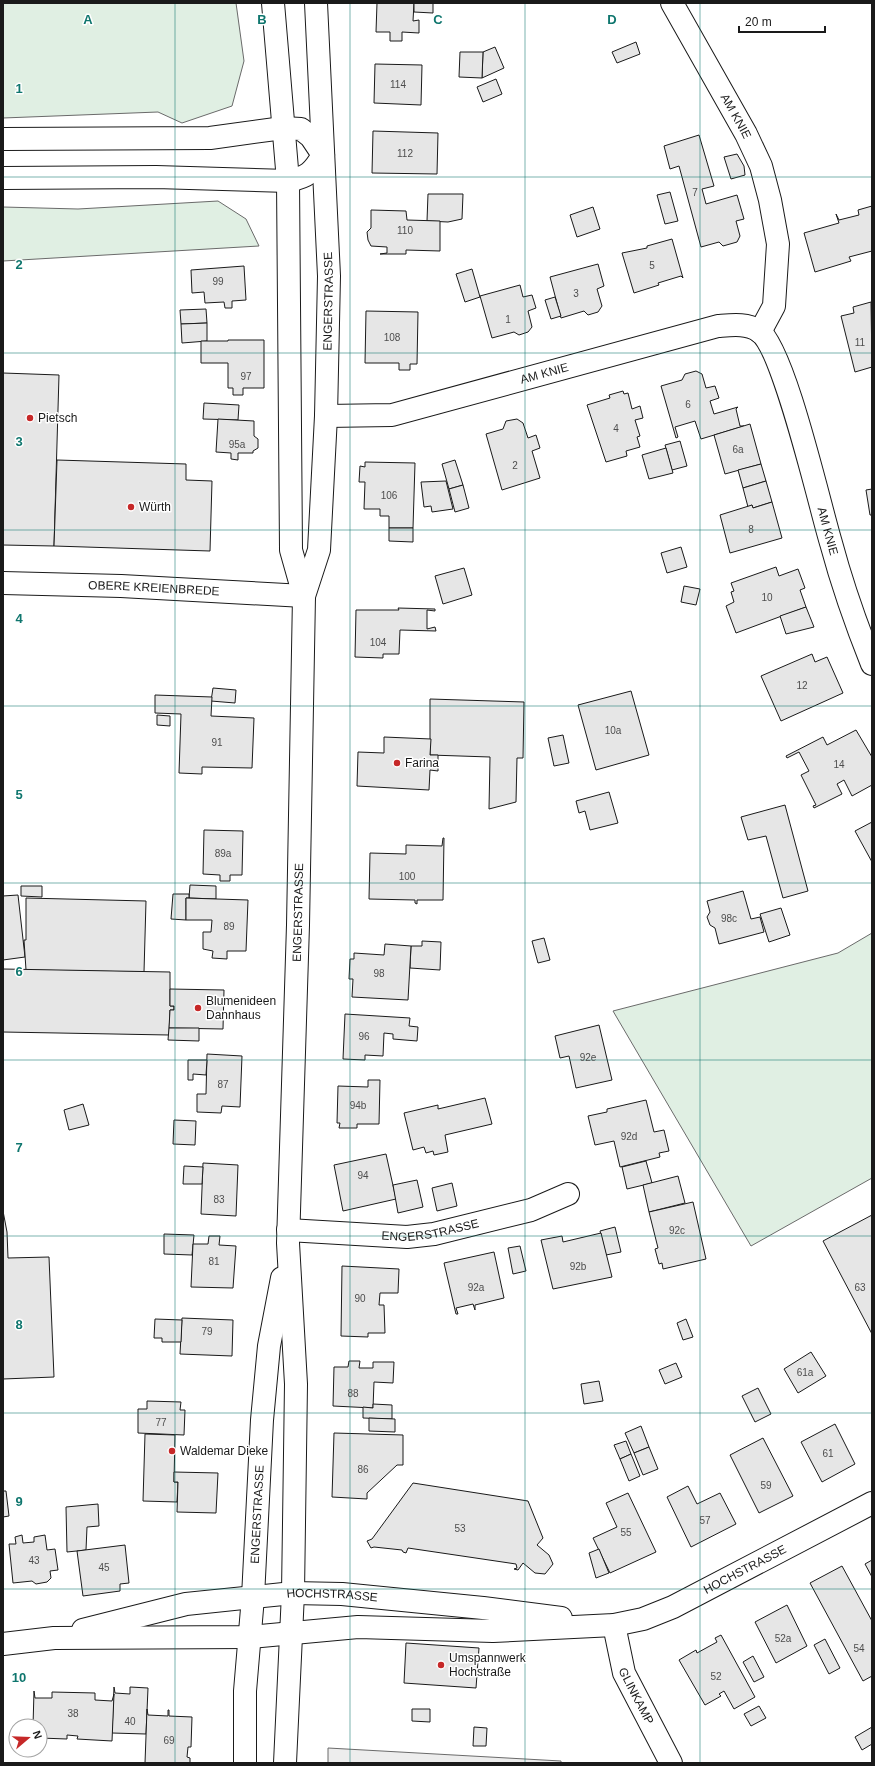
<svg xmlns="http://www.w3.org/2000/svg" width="875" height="1766" font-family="Helvetica,sans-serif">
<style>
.green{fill:#e0efe3;stroke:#6a6a6a}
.parking{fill:#ededed;stroke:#6a6a6a}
.building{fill:#e6e6e6;stroke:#1a1a1a}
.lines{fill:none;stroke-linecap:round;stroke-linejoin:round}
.street-casing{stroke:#1a1a1a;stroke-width:24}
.secondary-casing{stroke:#1a1a1a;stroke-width:24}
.highway-casing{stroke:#1a1a1a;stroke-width:24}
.street{stroke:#fff;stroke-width:22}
.secondary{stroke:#fff;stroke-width:22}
.highway{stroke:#fff;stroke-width:22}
.grid{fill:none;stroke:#0f766e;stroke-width:1;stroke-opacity:0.55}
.poi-dot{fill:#c62828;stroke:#fff;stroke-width:1.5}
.labels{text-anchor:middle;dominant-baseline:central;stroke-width:3;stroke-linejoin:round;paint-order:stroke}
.number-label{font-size:10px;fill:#4d4d4d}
.street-label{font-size:12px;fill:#1a1a1a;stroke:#fff}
.poi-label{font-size:12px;fill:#1a1a1a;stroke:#fff;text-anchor:start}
.grid-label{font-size:13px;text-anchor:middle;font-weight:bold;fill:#0f766e;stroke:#fff;stroke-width:3;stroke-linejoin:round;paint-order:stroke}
</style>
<rect width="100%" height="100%" fill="#fff"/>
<!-- green -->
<g class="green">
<polygon points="3,3 236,3 244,61 232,106 182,123 158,112 3,118"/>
<polygon points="218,201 246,219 259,246 3,261 3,207 78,209"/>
<polygon points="872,933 872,1178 751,1246 613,1011 838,953"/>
</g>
<!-- parking -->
<polygon class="parking" points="328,1748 561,1761 561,1763 328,1763"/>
<!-- building -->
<g class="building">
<polygon points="377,3 414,3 413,21 419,20 419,33 402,32 402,41 390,41 390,32 376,32"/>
<polygon points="414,3 433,3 433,13 414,12"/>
<polygon points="636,42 640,54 617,63 612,52"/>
<polygon points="495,47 504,68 482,78 483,52"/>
<polygon points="460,52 483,52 482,78 459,77"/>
<polygon points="375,64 422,65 421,105 374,103"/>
<polygon points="496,79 502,94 483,102 477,87"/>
<polygon points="373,131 438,133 437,174 372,173"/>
<polygon points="699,135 714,186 702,189 706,204 737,195 744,219 736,221 740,236 737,242 723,246 719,242 701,247 679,166 670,169 664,146"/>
<polygon points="737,154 744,166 745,175 731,179 724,157"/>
<polygon points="670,192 678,221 665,224 657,195"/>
<polygon points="428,194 463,194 462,219 448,222 427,221"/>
<polygon points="872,206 872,251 849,257 851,261 815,272 804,233 839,223 836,214 839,220 859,215 858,210"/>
<polygon points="593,207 600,229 577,237 570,215"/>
<polygon points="371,210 406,211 407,220 440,221 440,251 406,250 406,254 380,254 387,253 387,247 371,246 368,240 367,232 371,228"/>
<polygon points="672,239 683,278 681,276 658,283 659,285 634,293 622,253 647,248 647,246"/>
<polygon points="598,264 604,286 597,289 602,306 598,312 588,315 584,311 561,318 550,277"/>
<polygon points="244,266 246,300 232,301 232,308 225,308 224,302 205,303 204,292 192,293 191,270"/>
<polygon points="472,269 480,297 465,302 456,274"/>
<polygon points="520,285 523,297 532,295 536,308 528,311 532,327 528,332 519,335 514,332 492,338 480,296"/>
<polygon points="555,297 561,316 551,319 545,300"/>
<polygon points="871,302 872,367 855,372 841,316 854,313 853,307"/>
<polygon points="206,309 207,323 181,324 180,310"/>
<polygon points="366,311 418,312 417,364 410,364 410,370 399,370 399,363 365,363"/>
<polygon points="207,323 207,341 182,343 181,324"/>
<polygon points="228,340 264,340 264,388 243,388 243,395 233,395 233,388 228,388 228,363 201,363 201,341 228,341"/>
<polygon points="696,371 702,374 706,388 715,386 719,398 710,401 714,414 738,407 736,409 740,426 744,426 701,439 695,421 675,427 678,437 676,438 661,386 682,380 685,374"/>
<polygon points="3,373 59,375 54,546 3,545"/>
<polygon points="623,391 624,394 628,393 632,409 640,406 643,418 635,420 640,436 637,437 640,447 626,451 627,456 606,462 587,405 610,398 609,395"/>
<polygon points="204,403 239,405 238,420 203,419"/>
<polygon points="218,419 254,421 254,436 258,439 258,448 253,451 253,453 238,453 238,460 231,459 231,453 216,452"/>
<polygon points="517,419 523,423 528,438 536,435 540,448 532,451 540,478 502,490 486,434 503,429 506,421"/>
<polygon points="750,424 761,464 725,474 714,435"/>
<polygon points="680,441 687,466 672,470 665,445"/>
<polygon points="666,448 673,473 649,479 642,455"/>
<polygon points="57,460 186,464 186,480 212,481 210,551 54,546"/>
<polygon points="455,460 463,485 449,489 442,464"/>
<polygon points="365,462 415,463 413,528 389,528 389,516 380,516 380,509 364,509 365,482 359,482 360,466 365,467"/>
<polygon points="761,464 766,481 743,488 738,470"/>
<polygon points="446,481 453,509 432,512 431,506 424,507 421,482"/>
<polygon points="766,481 772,502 753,508 752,505 748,507 743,488"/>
<polygon points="463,485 469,508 455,512 449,489"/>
<polygon points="872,489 872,515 870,515 866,490"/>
<polygon points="772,502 782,538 730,553 720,515 752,505 753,508"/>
<polygon points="389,528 413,528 413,542 389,541"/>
<polygon points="681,547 687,567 667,573 661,553"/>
<polygon points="776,567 779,576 798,569 805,588 800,590 806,607 736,633 726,606 734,602 731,592 734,591 731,583"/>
<polygon points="464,568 472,595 443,604 435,576"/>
<polygon points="684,586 700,589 696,605 681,602"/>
<polygon points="806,607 814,627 786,634 780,616"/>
<polygon points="398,608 435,609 435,611 427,610 427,629 435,627 436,631 400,630 399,654 383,654 383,658 355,657 356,610 399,610"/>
<polygon points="812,654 815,662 827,657 843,693 781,721 761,676"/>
<polygon points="213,688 236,690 235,703 211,701"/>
<polygon points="631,691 649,755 596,770 578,705"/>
<polygon points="155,695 212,697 211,716 254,718 252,768 202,767 202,774 179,773 181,714 155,713"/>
<polygon points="430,699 524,702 523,758 517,758 516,802 489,809 490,757 430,755"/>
<polygon points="157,715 170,716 170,726 157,725"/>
<polygon points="856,730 872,757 872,785 852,796 844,780 837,784 842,794 814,808 813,806 816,805 801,775 809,771 799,752 787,758 786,756 823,737 827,745"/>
<polygon points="563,735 569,763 554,766 548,738"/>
<polygon points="384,737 431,739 430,755 438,755 438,771 430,770 429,790 357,786 358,752 384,753"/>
<polygon points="609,792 618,823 590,830 585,811 579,813 576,801"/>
<polygon points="785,805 808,891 783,898 766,836 748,840 741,817"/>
<polygon points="872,822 872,862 855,831"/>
<polygon points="204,830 243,831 242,875 230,875 230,881 220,881 220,875 203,874"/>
<polygon points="443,838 444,838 443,900 417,900 417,904 415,903 415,900 369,899 370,853 406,854 406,845 442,846"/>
<polygon points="190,885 216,886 216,899 189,898"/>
<polygon points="21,886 42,886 42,897 21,896"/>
<polygon points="743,891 751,919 760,917 764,932 719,944 715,928 710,925 707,917 710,912 707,901"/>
<polygon points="173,894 189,894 189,898 186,898 186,920 171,919"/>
<polygon points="18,895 25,957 3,960 3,896"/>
<polygon points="26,898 146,901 144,972 26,970 24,940 26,940"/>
<polygon points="186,898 248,900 246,951 227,951 227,959 212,958 213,951 203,949 203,932 211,932 212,920 186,920"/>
<polygon points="781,908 790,935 769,942 760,914"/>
<polygon points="544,938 550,960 538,963 532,941"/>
<polygon points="422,941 441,942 440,970 410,968 411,946 422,946"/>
<polygon points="385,944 411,946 408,1000 352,997 353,979 349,979 350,959 354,959 354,953 384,955"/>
<polygon points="3,969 170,972 170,1006 174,1006 174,1010 170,1010 169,1035 3,1032"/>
<polygon points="170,989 224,990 223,1029 169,1028 170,1010 174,1010 174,1006 170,1006"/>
<polygon points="345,1014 410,1018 409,1026 418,1027 417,1041 393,1039 393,1034 384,1033 383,1056 365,1055 365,1060 343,1059"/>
<polygon points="599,1025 612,1080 576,1088 569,1056 560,1058 555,1036"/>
<polygon points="169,1028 199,1028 199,1041 168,1040"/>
<polygon points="207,1054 242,1056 240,1107 222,1106 221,1113 197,1112 197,1094 206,1094"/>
<polygon points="188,1060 207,1060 206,1075 193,1074 193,1080 188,1080"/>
<polygon points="368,1080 380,1080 379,1124 357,1124 357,1128 339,1128 340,1123 337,1123 338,1086 368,1087"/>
<polygon points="485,1098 492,1124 445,1135 448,1152 434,1155 433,1151 426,1153 424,1147 413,1150 404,1113 438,1105 438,1109"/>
<polygon points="646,1100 654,1132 664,1130 669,1151 659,1153 660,1157 620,1167 614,1141 595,1145 588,1116 607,1112 607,1109"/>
<polygon points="83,1104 89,1125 69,1130 64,1110"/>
<polygon points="174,1120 196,1121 195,1145 173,1144"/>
<polygon points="386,1154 396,1199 343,1211 334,1165"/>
<polygon points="646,1161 652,1183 627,1189 622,1167"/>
<polygon points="203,1163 238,1165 236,1216 201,1214"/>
<polygon points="184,1166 203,1167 202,1184 183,1184"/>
<polygon points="678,1176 685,1203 649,1212 643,1185"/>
<polygon points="417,1180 423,1207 398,1213 393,1185"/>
<polygon points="452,1183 457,1206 437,1211 432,1188"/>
<polygon points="693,1202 706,1259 663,1269 662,1263 659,1264 655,1249 658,1248 649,1212"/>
<polygon points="3,1211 7,1232 8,1258 49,1257 54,1377 3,1379"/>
<polygon points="872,1215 872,1334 823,1241"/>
<polygon points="615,1227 621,1252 606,1255 600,1231"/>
<polygon points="601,1233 612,1277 553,1289 541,1240 562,1236 563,1242"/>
<polygon points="164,1234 194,1235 192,1255 164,1254"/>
<polygon points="209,1236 220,1236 219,1245 236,1246 233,1288 191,1287 193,1244 208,1244"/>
<polygon points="520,1246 526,1271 513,1274 508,1248"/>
<polygon points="494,1252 504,1298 475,1305 475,1310 473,1304 456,1308 458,1314 456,1314 444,1263"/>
<polygon points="342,1266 399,1269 398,1293 380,1293 379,1305 384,1305 385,1333 368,1333 368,1337 341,1336"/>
<polygon points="182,1318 233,1320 232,1356 180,1354"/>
<polygon points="155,1319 182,1320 181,1342 162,1342 162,1338 154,1338"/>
<polygon points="686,1319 693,1337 683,1340 677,1323"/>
<polygon points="811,1352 826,1376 798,1393 784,1369"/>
<polygon points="349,1361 360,1361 359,1368 373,1368 373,1362 394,1362 393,1383 374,1382 373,1408 333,1406 334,1367 348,1367"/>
<polygon points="676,1363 682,1377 665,1384 659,1370"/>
<polygon points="599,1381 603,1401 584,1404 581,1384"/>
<polygon points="758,1388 771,1414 755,1422 742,1396"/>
<polygon points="147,1401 181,1402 180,1410 185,1410 184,1435 138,1433 138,1409 147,1409"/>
<polygon points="373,1404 392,1405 392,1419 363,1418 363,1407 373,1408"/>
<polygon points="369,1418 395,1419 395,1432 369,1431"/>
<polygon points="835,1424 855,1464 822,1482 801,1442"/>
<polygon points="641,1426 649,1447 634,1453 625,1433"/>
<polygon points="334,1433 403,1435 403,1465 397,1465 367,1493 367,1499 332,1497"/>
<polygon points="145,1434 175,1435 174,1482 178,1482 177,1502 143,1501"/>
<polygon points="763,1438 793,1496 759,1513 730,1455"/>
<polygon points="626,1441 631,1454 620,1459 614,1445"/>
<polygon points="649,1447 658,1469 643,1475 634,1453"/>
<polygon points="631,1454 640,1476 629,1481 620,1459"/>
<polygon points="174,1472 218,1473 216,1513 177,1512 178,1482 174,1482"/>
<polygon points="413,1483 528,1501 543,1538 537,1545 549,1555 553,1564 545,1574 535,1573 523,1563 518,1570 514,1569 517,1568 516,1564 408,1548 406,1553 403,1552 402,1550 374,1547 371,1548 367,1541 372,1539"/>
<polygon points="688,1486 697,1504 720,1493 736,1524 691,1547 667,1497"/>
<polygon points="3,1491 6,1491 9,1516 3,1517"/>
<polygon points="628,1493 656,1552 610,1573 593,1538 617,1527 606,1503"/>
<polygon points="98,1504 99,1526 87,1527 86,1550 67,1552 66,1507"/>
<polygon points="22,1535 23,1543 34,1542 34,1537 45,1535 47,1550 55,1549 58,1570 50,1571 51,1578 47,1582 36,1584 32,1581 13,1583 9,1544 16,1544 15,1537"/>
<polygon points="125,1545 129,1583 120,1584 120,1591 83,1596 77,1551"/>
<polygon points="599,1549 609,1573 596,1578 589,1553"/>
<polygon points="872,1560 872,1577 865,1564"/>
<polygon points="842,1566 872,1621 872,1676 863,1681 810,1583"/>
<polygon points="787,1605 807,1646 776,1663 755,1622"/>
<polygon points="721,1635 755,1697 734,1709 724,1691 719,1694 721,1696 705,1705 679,1660 696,1650 697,1653 717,1642 715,1638"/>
<polygon points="825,1639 840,1668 829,1674 814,1645"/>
<polygon points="406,1643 479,1648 476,1688 404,1683"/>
<polygon points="753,1656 764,1677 754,1682 743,1662"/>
<polygon points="114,1687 115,1693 130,1694 130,1687 148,1688 146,1734 112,1733"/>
<polygon points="34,1691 35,1698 52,1698 52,1692 95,1693 95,1700 112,1701 114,1694 112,1741 77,1739 78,1736 67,1735 67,1739 40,1738 40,1726 33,1726"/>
<polygon points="759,1706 766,1718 751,1726 744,1714"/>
<polygon points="147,1709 148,1715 168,1716 168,1710 169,1710 169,1716 192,1717 191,1747 188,1747 187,1757 190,1758 190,1763 145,1763"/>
<polygon points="412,1709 430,1709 430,1722 412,1721"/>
<polygon points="474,1727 487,1728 486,1746 473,1746"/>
<polygon points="872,1727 872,1744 862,1750 855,1737"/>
</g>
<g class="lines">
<!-- street casing -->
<g class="street-casing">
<g id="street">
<path id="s1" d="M672,3L746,134L761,166L770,200L778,244L774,306L760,332"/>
<path id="s2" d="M326,416L392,415L718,326C732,325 747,323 759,331C784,348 820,507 831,543C842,584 856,624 872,664"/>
<path id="s3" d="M3,583L121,586L304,596"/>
<path id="s4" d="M288,1230L407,1237L434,1234L531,1210L568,1194"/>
<path id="s5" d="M614,1625L624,1673L671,1763"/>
<path id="s6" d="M83,1630L186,1604L293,1593L342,1594L483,1608L561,1618"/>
<path id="s7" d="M3,1644L54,1638L250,1637L358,1627L493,1631L614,1625L643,1619L673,1607L872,1503"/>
</g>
</g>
<!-- secondary casing -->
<g class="secondary-casing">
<g id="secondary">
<polyline points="273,3 288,181 291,550 304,596"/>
<path id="s8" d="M245,1763V1691L253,1597L262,1420L269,1346L282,1278"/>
<path id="s9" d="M285,1763L293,1593L296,1384L288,1243L298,925L304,596L319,550L326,416L329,276L316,3"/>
</g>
</g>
<!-- highway casing -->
<g class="highway-casing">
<path id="highway" d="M3,139L210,138L283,128L301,129L311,137L323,155C313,172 308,177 288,181L156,177L3,178"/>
</g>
<!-- street -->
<use href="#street" class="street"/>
<!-- secondary -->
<use href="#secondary" class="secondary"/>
<!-- highway -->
<use href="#highway" class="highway"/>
</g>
<!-- grid -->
<path class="grid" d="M175,3V1763M350,3V1763M525,3V1763M700,3V1763M3,177H872M3,353H872M3,530H872M3,706H872M3,883H872M3,1060H872M3,1236H872M3,1413H872M3,1589H872"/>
<!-- markers -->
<g class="poi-dot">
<circle cx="30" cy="418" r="4"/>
<circle cx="131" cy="507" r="4"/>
<circle cx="397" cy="763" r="4"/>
<circle cx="198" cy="1008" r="4"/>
<circle cx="172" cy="1451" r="4"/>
<circle cx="441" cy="1665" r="4"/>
</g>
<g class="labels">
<!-- number labels -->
<g class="number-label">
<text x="398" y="84">114</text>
<text x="405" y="153">112</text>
<text x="695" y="192">7</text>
<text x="405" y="230">110</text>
<text x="652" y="265">5</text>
<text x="218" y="281">99</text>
<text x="576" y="293">3</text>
<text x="508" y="319">1</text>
<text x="392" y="337">108</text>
<text x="860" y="342">11</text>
<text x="246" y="376">97</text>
<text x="688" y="404">6</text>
<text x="616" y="428">4</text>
<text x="237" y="444">95a</text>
<text x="738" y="449">6a</text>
<text x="515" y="465">2</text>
<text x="389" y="495">106</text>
<text x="751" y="529">8</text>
<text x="767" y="597">10</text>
<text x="378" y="642">104</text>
<text x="802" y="685">12</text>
<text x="613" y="730">10a</text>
<text x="217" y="742">91</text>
<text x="839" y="764">14</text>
<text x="223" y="853">89a</text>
<text x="407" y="876">100</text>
<text x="729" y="918">98c</text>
<text x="229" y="926">89</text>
<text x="379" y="973">98</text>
<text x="364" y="1036">96</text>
<text x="588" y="1057">92e</text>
<text x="223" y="1084">87</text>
<text x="358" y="1105">94b</text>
<text x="629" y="1136">92d</text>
<text x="363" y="1175">94</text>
<text x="219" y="1199">83</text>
<text x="677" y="1230">92c</text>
<text x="214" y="1261">81</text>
<text x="578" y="1266">92b</text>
<text x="476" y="1287">92a</text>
<text x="860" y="1287">63</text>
<text x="360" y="1298">90</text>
<text x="207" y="1331">79</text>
<text x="805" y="1372">61a</text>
<text x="353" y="1393">88</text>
<text x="161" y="1422">77</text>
<text x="828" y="1453">61</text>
<text x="363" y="1469">86</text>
<text x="766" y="1485">59</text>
<text x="705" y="1520">57</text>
<text x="460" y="1528">53</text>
<text x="626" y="1532">55</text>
<text x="34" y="1560">43</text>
<text x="104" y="1567">45</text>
<text x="783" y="1638">52a</text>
<text x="859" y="1648">54</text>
<text x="716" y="1676">52</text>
<text x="73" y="1713">38</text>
<text x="130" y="1721">40</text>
<text x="169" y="1740">69</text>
</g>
<!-- street labels -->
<g class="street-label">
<text stroke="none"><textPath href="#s1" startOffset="130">AM KNIE</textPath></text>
<text stroke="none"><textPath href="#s9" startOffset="1465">ENGERSTRASSE</textPath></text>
<text stroke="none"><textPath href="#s2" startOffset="224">AM KNIE</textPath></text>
<text stroke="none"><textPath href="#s2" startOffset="659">AM KNIE</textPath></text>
<text stroke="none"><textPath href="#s3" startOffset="151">OBERE KREIENBREDE</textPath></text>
<text stroke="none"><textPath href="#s9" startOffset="851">ENGERSTRASSE</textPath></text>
<text stroke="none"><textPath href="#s4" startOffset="143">ENGERSTRASSE</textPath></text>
<text stroke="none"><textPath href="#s8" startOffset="249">ENGERSTRASSE</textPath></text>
<text stroke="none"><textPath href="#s7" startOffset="755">HOCHSTRASSE</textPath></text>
<text stroke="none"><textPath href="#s6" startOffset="253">HOCHSTRASSE</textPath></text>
<text stroke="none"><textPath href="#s5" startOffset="75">GLINKAMP</textPath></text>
</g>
<!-- poi labels -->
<g class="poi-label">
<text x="38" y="418">Pietsch</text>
<text x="139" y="507">Würth</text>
<text x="405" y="763">Farina</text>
<text x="206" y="1001">Blumenideen<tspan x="206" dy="14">Dannhaus</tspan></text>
<text x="180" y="1451">Waldemar Dieke</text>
<text x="449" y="1658">Umspannwerk<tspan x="449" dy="14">Hochstraße</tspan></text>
</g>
</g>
<g class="grid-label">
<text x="88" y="24">A</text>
<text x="262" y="24">B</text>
<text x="438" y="24">C</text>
<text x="612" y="24">D</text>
<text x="19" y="93">1</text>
<text x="19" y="269">2</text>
<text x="19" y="446">3</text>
<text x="19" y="623">4</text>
<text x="19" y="799">5</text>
<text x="19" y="976">6</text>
<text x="19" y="1152">7</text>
<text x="19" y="1329">8</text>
<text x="19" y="1506">9</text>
<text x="19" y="1682">10</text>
</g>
<!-- border -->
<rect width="875" height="1766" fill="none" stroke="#1a1a1a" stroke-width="8"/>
<!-- north arrow -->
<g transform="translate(28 1738) rotate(71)"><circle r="19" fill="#ffffff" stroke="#a3a3a3"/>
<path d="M0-3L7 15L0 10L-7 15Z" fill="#c62828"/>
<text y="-6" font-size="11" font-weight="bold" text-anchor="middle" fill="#1a1a1a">N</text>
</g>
<!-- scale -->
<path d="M739 26v6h86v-6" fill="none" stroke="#1a1a1a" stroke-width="2"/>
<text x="745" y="26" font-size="12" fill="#1a1a1a" stroke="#ffffff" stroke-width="3" paint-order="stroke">20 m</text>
</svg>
